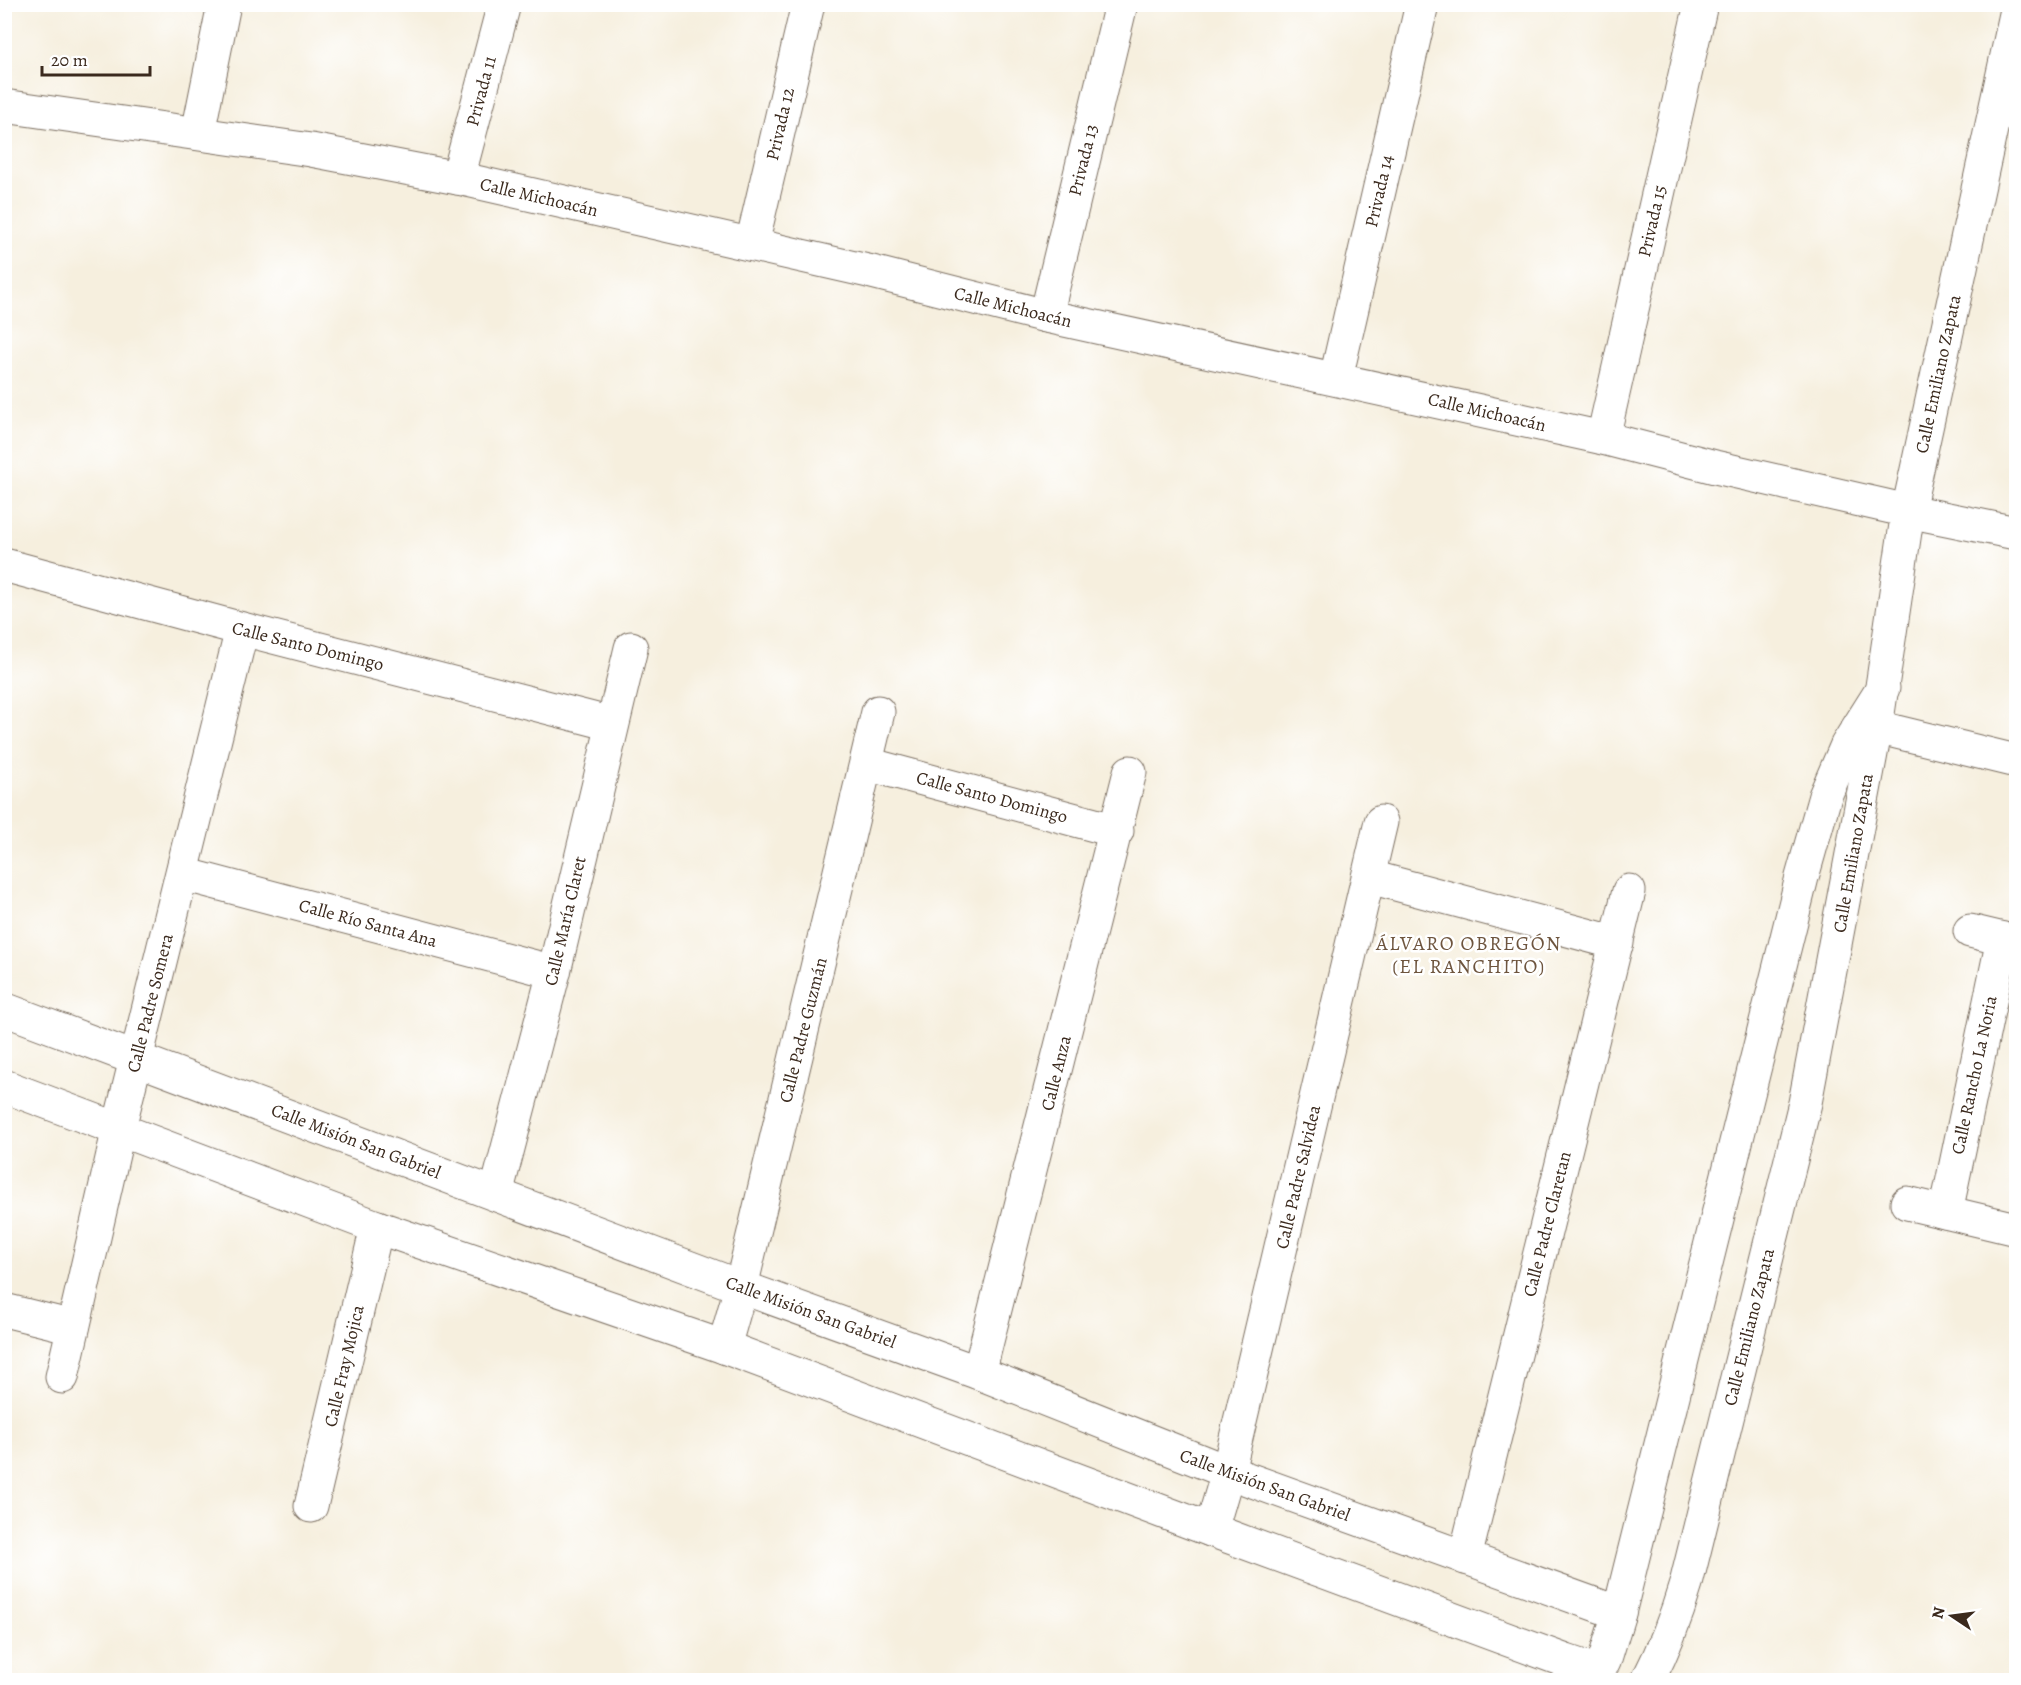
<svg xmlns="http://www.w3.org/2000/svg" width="2021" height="1685" font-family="Alegreya,serif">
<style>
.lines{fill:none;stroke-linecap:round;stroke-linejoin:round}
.minor-casing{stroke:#7c6f61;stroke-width:35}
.minor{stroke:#fff;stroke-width:33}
.labels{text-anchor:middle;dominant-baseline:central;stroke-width:5;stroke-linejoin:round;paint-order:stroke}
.street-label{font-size:18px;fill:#3b2a1e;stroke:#fff}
.neighbourhood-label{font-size:20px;letter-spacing:1.5px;fill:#6e553e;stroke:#fff}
</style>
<rect width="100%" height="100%" fill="#fff"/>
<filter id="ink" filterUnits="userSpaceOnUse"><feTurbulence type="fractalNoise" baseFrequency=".0167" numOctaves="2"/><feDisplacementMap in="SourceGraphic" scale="12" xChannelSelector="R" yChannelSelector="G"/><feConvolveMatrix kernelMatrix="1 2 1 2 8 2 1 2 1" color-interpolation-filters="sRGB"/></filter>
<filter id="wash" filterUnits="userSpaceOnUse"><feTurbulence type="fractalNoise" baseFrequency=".008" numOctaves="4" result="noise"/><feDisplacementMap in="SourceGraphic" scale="24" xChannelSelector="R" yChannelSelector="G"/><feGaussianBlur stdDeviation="1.35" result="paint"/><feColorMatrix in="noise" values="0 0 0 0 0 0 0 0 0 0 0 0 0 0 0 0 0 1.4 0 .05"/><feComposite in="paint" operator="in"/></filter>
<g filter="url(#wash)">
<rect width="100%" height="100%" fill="#f6efde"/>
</g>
<g filter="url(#ink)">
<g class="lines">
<!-- minor casing -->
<g class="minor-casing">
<g id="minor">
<polyline points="4,106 311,150 458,178 868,271 1046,316 1603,438 1715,467 1908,511 2016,533"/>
<polyline points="198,133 224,4"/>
<polyline points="458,178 504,4"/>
<polyline points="752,244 808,4"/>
<polyline points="1046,316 1121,4"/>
<polyline points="1336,378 1422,4"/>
<polyline points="1603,438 1701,4"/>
<polyline points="4,565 242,629 612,724"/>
<polyline points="1876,727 2016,761"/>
<polyline points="867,764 1117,831"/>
<polyline points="183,874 554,972"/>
<polyline points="1370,877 1617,943"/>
<polyline points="1970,931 2016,942"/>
<polyline points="4,1009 741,1287 979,1373 1228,1472 1619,1613"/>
<polyline points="4,1086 377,1227 724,1347 1211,1530 1566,1661 1587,1668 1597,1668 1604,1662 1619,1613 1802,877 1825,796 1847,745 1883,688"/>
<polyline points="496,1194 554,972 631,648"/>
<polyline points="1907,1203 2016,1229"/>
<polyline points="1946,1212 2003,939"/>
<polyline points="4,1310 73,1327"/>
<polyline points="724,1347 741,1287 878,712"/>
<polyline points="979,1373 1130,772"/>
<polyline points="62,1377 119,1128 242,629"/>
<polyline points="311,1506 377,1227"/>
<polyline points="1211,1530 1228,1472 1381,822"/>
<polyline points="1465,1558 1629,891"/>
<path d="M1648,1680C1664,1649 1676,1618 1686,1584L1805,1103L1876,727L1908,511L2016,14"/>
</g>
</g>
<!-- minor -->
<use href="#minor" class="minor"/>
</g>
</g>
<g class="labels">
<!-- street labels -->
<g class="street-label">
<text transform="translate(481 91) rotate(-75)">Privada 11</text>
<text transform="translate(780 124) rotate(-77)">Privada 12</text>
<text transform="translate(1083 160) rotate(-76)">Privada 13</text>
<text transform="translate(1379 191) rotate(-77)">Privada 14</text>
<text transform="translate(539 197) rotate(13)">Calle Michoacán</text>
<text transform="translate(1652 221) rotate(-77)">Privada 15</text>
<text transform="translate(1013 307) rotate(14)">Calle Michoacán</text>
<text transform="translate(1938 374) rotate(-78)">Calle Emiliano Zapata</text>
<text transform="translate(1487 412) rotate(13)">Calle Michoacán</text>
<text transform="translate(308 646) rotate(14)">Calle Santo Domingo</text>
<text transform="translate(992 797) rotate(15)">Calle Santo Domingo</text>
<text transform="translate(1853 853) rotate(-80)">Calle Emiliano Zapata</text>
<text transform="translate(565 921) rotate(-77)">Calle María Claret</text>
<text transform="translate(368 923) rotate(15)">Calle Río Santa Ana</text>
<text transform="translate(150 1003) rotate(-76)">Calle Padre Somera</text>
<text transform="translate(803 1030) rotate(-76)">Calle Padre Guzmán</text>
<text transform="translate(1056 1073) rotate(-76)">Calle Anza</text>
<text transform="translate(1974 1075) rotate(-78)">Calle Rancho La Noria</text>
<text transform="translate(356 1141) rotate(21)">Calle Misión San Gabriel</text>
<text transform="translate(1298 1177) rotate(-77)">Calle Padre Salvidea</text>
<text transform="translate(1547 1224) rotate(-76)">Calle Padre Claretan</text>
<text transform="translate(811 1312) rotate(20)">Calle Misión San Gabriel</text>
<text transform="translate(1749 1327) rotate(-76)">Calle Emiliano Zapata</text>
<text transform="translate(344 1366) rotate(-77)">Calle Fray Mojica</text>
<text transform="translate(1265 1485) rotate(20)">Calle Misión San Gabriel</text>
</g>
<!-- neighbourhood labels -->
<g class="neighbourhood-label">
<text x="1469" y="943">ÁLVARO OBREGÓN<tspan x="1469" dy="23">(EL RANCHITO)</tspan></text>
</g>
</g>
<!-- margin -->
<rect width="2021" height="1685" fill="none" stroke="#fff" stroke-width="24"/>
<!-- north arrow -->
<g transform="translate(1952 1616) rotate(283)" stroke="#ffffff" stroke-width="4.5" paint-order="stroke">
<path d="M0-4.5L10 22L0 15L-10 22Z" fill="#3b2a1e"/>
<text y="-9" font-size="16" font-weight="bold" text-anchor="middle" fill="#3b2a1e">N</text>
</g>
<!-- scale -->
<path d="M42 66v9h108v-9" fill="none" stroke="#3b2a1e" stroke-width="3"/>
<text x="51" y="66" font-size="18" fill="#3b2a1e" stroke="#ffffff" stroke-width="4.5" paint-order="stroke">20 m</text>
</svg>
